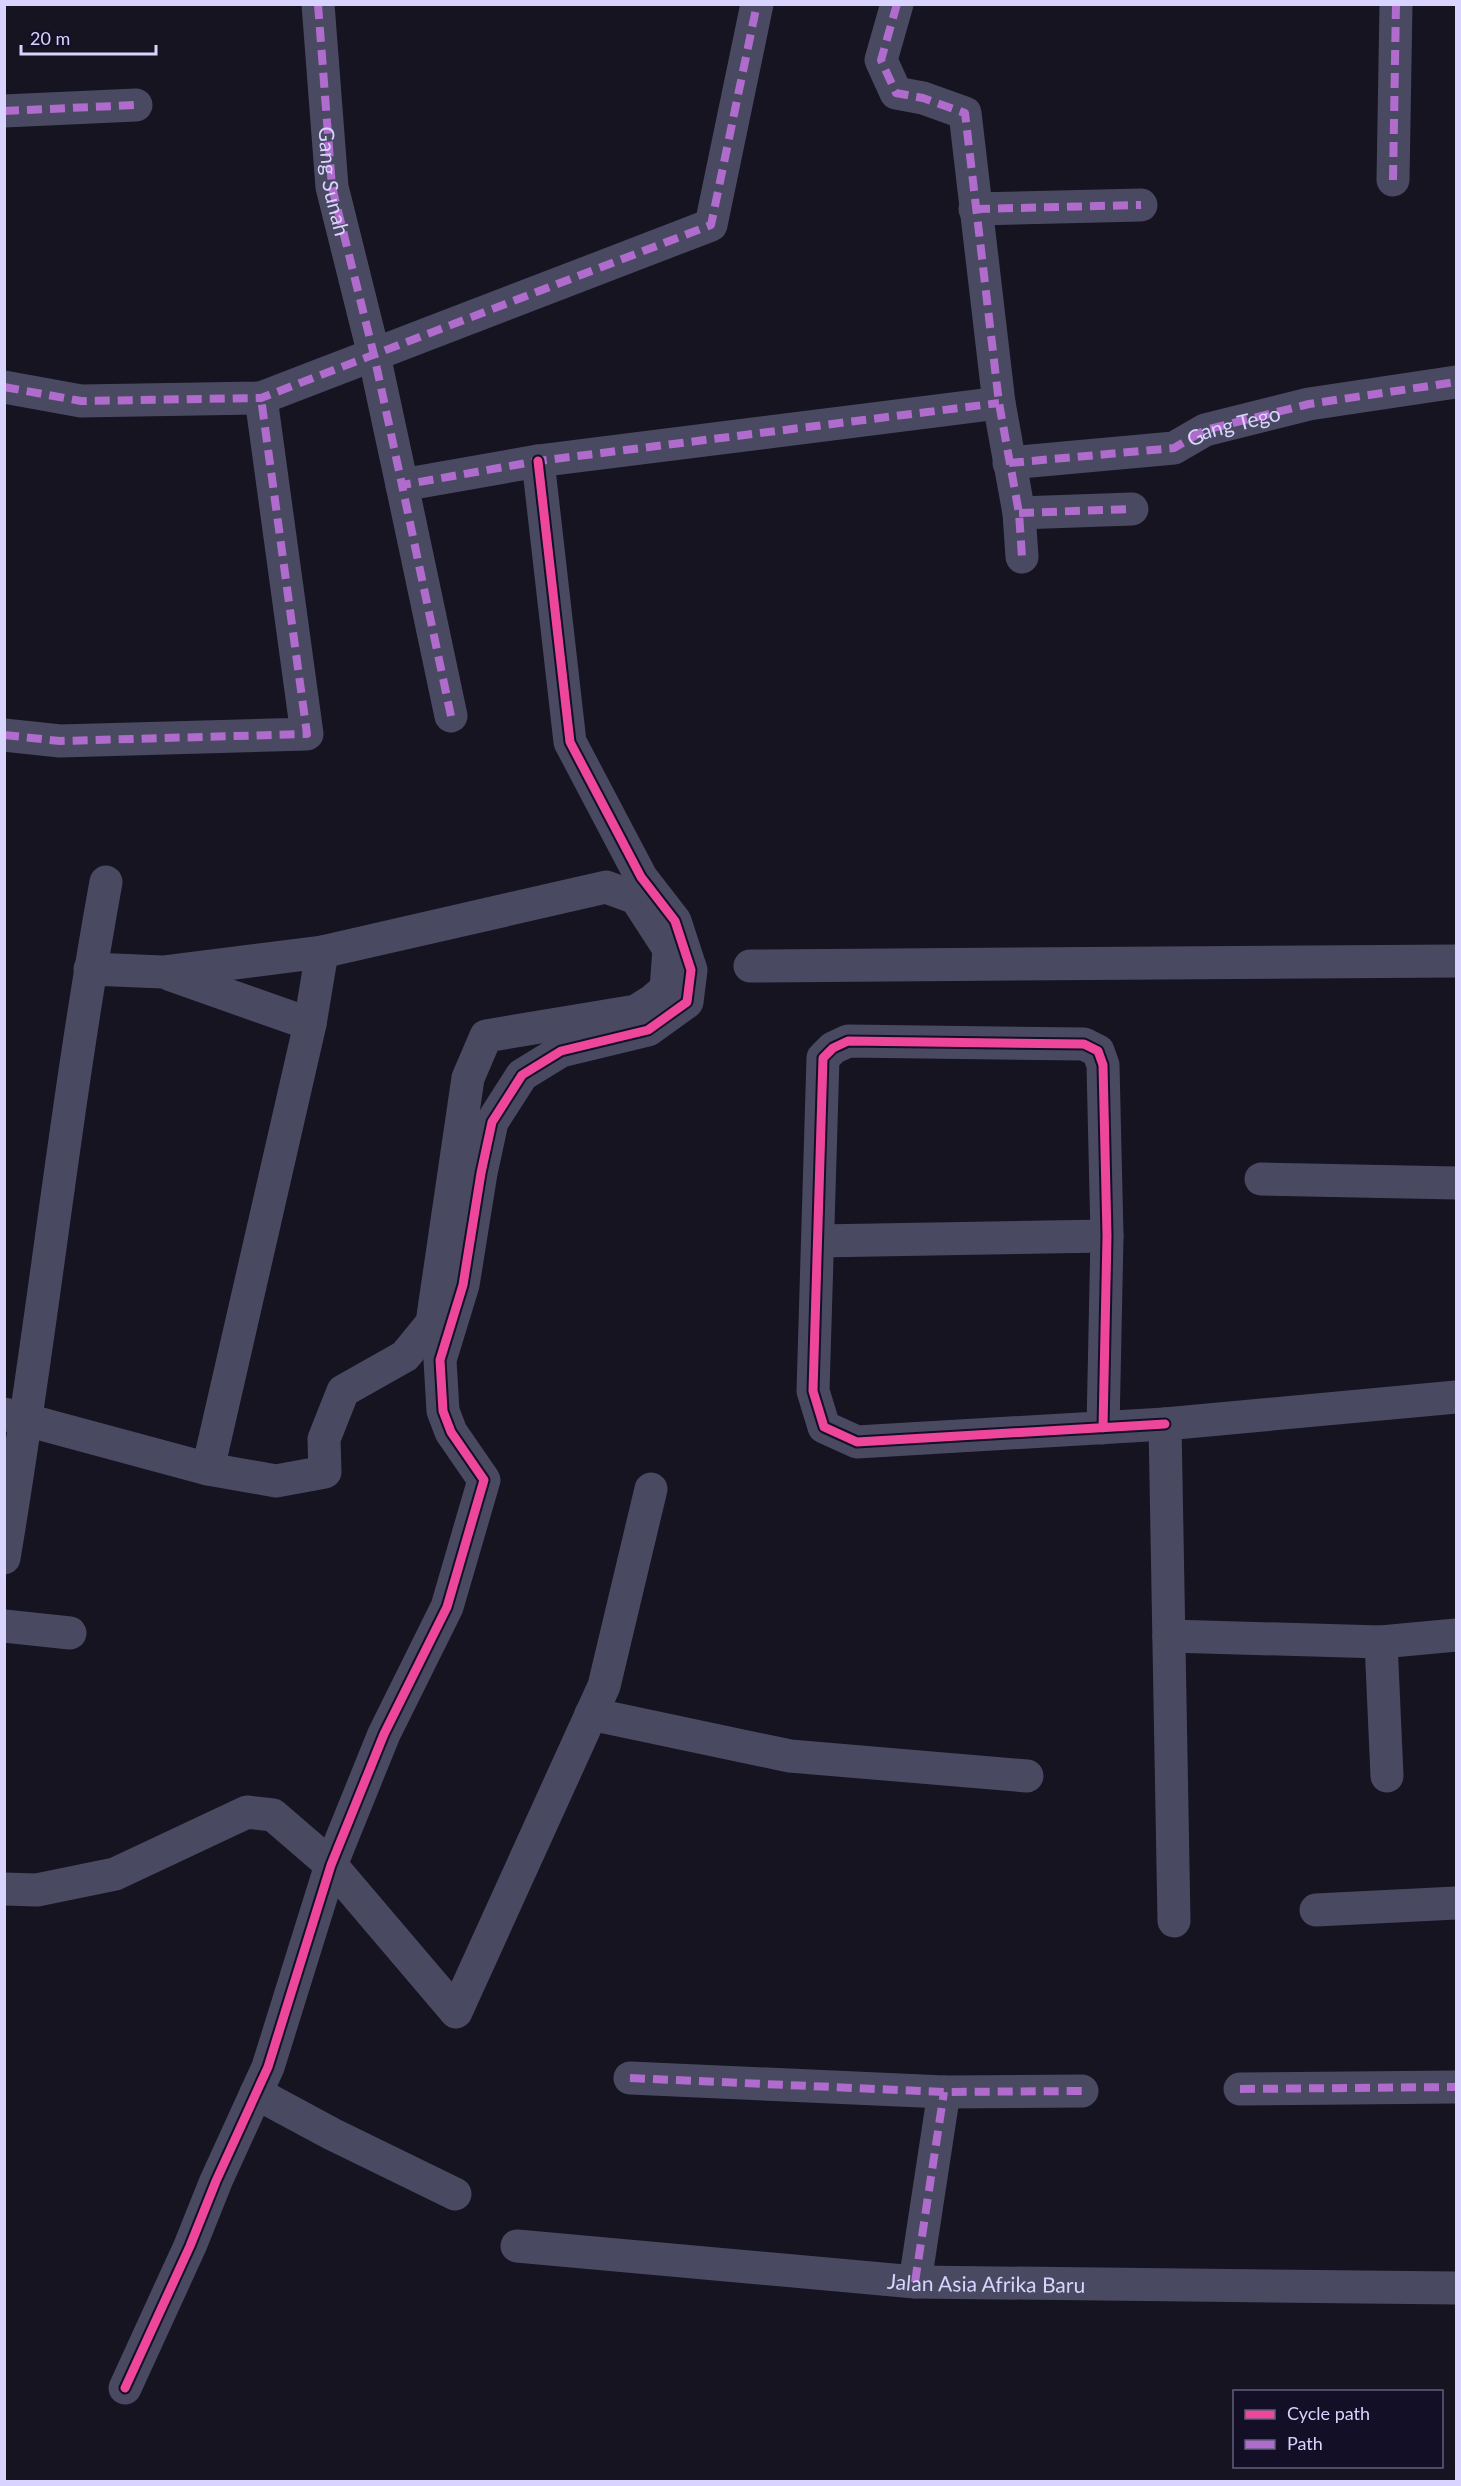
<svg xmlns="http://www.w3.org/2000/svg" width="1461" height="2486" font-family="Lato,sans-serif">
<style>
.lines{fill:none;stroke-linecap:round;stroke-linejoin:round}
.street{stroke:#4a4962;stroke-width:33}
.quiet{stroke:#b06ccc;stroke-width:8;stroke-dasharray:15 8;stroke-linecap:butt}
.cycleway-casing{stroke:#130f26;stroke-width:13}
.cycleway{stroke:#ed469a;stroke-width:9}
.labels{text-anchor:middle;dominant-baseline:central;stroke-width:4.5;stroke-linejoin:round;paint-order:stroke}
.street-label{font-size:21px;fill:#d9d4ff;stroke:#130f26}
</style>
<rect width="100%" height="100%" fill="#161421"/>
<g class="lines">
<!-- street -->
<g class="street">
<path id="s1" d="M318,4L332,187L374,355L402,485"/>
<polyline points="897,4 881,60 896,93 923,98 965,113 999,403 1019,513 1022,557"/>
<polyline points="4,111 136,105"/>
<polyline points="1393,180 1396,4"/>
<polyline points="975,209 1141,205"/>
<polyline points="4,387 81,401 261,398 711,225 757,4"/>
<polyline points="1009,463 1174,448 1205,430 1309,404 1456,382"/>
<polyline points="1019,513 1132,509"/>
<polyline points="451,716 402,485 538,461 999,403"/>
<polyline points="4,735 60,741 307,734 261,398"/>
<polyline points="750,966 1456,961"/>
<polyline points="171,975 310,1024"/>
<polyline points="1261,1179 1456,1183"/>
<polyline points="818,1241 1107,1236"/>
<polyline points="4,1414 208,1469 276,1481 325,1472 324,1439 343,1391 405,1356 432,1323 468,1078 486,1036 636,1011 652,1001 666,989 669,949 636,898 606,887 322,952 163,972 90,969"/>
<polyline points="1103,1428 1107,1236 1103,1065 1098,1051 1084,1044 848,1041 833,1048 823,1058 813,1391 824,1427 857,1442 1165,1424"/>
<polyline points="208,1469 310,1024 322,952"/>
<path d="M4,1558C42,1333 65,1106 106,882"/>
<polyline points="4,1626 70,1633"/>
<polyline points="1169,1636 1381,1642 1456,1635"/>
<polyline points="1381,1642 1387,1776"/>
<polyline points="591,1714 790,1756 1027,1776"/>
<polyline points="4,1889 37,1890 115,1874 247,1812 273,1815 331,1865 456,2012 604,1686 651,1489"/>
<polyline points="1316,1910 1456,1903"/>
<polyline points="1174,1921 1165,1424 1456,1397"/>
<polyline points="630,2078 944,2092 1082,2091"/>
<polyline points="1240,2089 1456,2087"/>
<polyline points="256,2093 332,2134 455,2194"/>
<path id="s2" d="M517,2246L915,2282L1456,2288"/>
<polyline points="915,2282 944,2092"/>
<polyline points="125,2388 190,2246 216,2181 268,2067 331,1865 384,1734 447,1607 484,1480 451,1432 443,1411 440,1360 463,1285 481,1173 492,1122 522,1075 561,1051 648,1030 687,1002 691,970 675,921 641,877 570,742 538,461"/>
</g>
<!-- quiet -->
<g class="quiet">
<polyline points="318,4 332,187 374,355 402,485"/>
<polyline points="897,4 881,60 896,93 923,98 965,113 999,403 1019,513 1022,557"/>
<polyline points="4,111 136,105"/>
<polyline points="1393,180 1396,4"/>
<polyline points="975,209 1141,205"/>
<polyline points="4,387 81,401 261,398 711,225 757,4"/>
<path id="s3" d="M1009,463L1174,448L1205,430L1309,404L1456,382"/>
<polyline points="1019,513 1132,509"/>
<polyline points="451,716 402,485 538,461 999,403"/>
<polyline points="4,735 60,741 307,734 261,398"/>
<polyline points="630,2078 944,2092 1082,2091"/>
<polyline points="1240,2089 1456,2087"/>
<polyline points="915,2282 944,2092"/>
</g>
<!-- cycleway casing -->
<g class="cycleway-casing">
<g id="cycleway">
<polyline points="1103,1428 1107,1236 1103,1065 1098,1051 1084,1044 848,1041 833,1048 823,1058 813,1391 824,1427 857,1442 1165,1424"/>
<polyline points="125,2388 190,2246 216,2181 268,2067 331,1865 384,1734 447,1607 484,1480 451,1432 443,1411 440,1360 463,1285 481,1173 492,1122 522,1075 561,1051 648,1030 687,1002 691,970 675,921 641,877 570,742 538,461"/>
</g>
</g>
<!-- cycleway -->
<use href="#cycleway" class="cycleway"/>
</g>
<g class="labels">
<!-- street labels -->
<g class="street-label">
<text stroke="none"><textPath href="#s1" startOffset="178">Gang Sunah</textPath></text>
<text stroke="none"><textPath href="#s3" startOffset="230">Gang Tego</textPath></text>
<text stroke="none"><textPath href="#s2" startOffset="471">Jalan Asia Afrika Baru</textPath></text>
</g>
</g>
<!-- border -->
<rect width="1461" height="2486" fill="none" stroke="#d9d4ff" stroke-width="12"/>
<!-- legend -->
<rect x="1233" y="2390" width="210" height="78" fill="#130f26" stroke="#625e7d" stroke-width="1.5"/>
<rect x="1245" y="2410" width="30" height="9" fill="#ed469a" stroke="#625e7d" stroke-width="1.5"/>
<text x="1287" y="2420" font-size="18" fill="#d9d4ff">Cycle path</text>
<rect x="1245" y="2440" width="30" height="9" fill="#b06ccc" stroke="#625e7d" stroke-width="1.5"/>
<text x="1287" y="2450" font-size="18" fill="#d9d4ff">Path</text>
<!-- scale -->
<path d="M21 45v9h135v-9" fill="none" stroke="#d9d4ff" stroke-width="3"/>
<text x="30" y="45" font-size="18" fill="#d9d4ff" stroke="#130f26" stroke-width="4.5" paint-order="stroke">20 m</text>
</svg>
